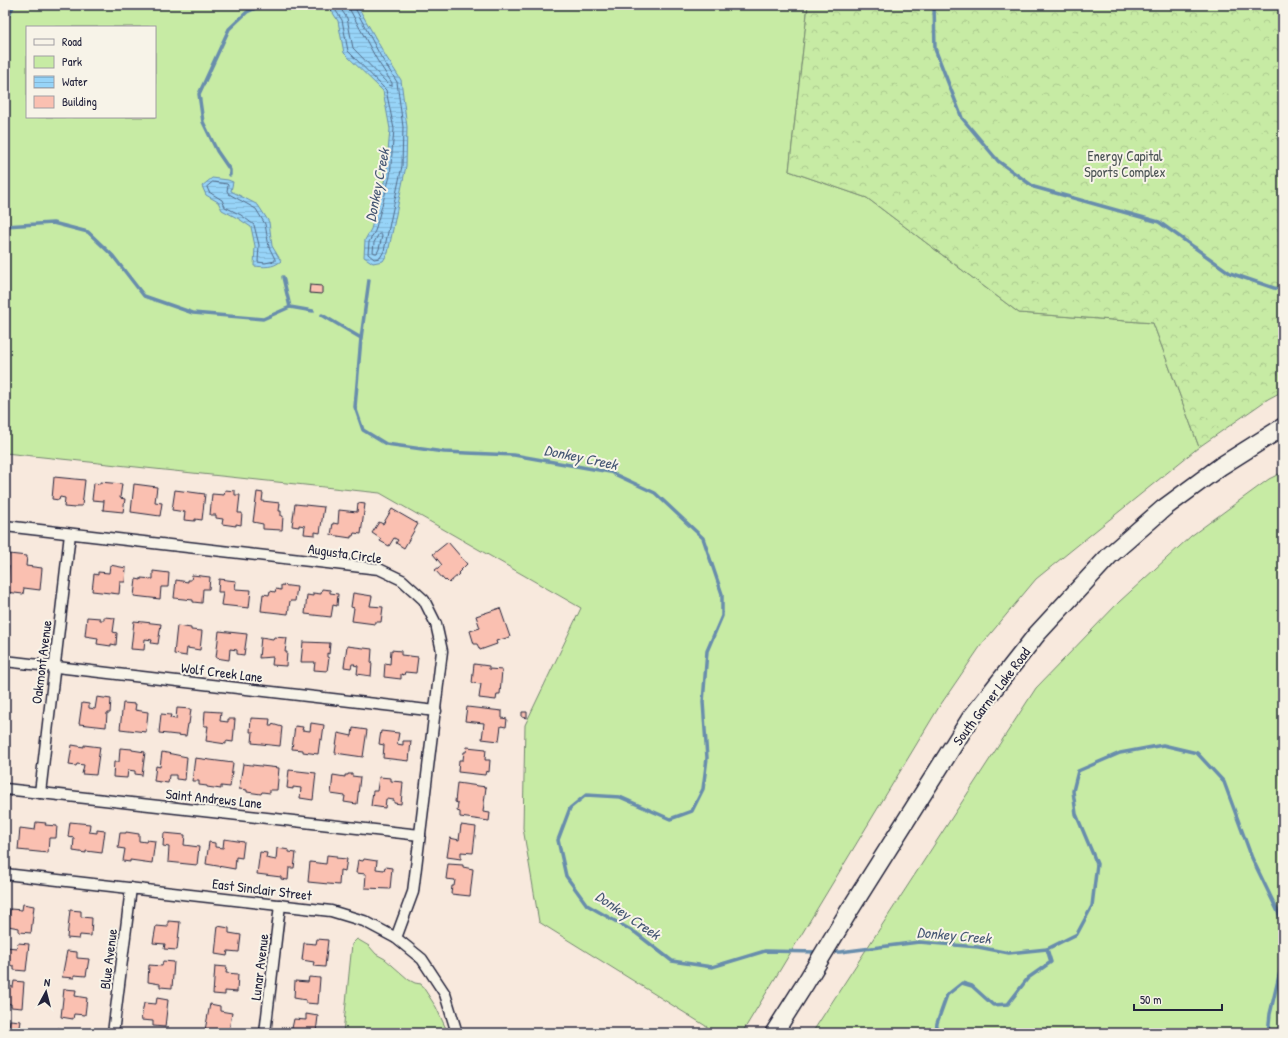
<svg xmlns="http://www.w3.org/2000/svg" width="1288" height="1038" font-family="'Patrick Hand',sans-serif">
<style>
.green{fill:#c7eba4;stroke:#748670;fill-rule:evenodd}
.forest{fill:url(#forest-crowns);stroke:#748670}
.water{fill:url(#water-rules);stroke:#688dac}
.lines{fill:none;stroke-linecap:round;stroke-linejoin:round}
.shore{stroke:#516987;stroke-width:1}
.stream{stroke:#688dac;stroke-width:3.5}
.building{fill:#fac0b1;stroke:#22223b}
.minor-casing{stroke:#22223b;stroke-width:13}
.primary-casing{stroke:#22223b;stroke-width:20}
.minor{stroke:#f7f3e8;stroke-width:10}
.primary{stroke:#f7f3e8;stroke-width:17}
.labels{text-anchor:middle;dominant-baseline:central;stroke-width:4;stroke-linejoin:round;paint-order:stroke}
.park-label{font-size:14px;fill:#4b5455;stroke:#f7f3e8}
.street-label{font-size:14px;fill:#22223b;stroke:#f7f3e8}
.water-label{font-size:15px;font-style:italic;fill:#455774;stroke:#f7f3e8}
</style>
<defs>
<pattern id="forest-crowns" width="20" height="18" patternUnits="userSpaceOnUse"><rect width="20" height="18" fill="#c7eba4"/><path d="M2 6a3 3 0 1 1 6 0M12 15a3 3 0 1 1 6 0" fill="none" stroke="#abc98e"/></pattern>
<pattern id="water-rules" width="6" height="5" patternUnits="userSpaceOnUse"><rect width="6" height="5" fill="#97d4f8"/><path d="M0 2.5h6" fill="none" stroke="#82b6d6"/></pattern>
</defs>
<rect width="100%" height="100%" fill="#f8e9dd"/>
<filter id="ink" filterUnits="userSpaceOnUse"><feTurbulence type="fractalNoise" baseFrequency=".025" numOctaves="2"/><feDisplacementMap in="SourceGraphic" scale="8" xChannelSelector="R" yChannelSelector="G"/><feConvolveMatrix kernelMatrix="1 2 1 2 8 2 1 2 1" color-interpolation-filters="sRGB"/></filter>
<g filter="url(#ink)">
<!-- green -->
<g class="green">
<path d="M5,5H808L789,171L867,198L1019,313L1153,323L1199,447L1036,579L982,644L939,707L742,1033H717L539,922L523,828L525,725L581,608L380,493L5,453ZM27,27H155V117H27Z"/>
<polygon points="1283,472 1283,1033 812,1033 1036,688 1119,602 1191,536 1269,479"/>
<polygon points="357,939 369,946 376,954 385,959 409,980 415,983 421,984 436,1007 448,1033 343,1033 352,944"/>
</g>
<!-- forest -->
<polygon class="forest" points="808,5 1283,5 1283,391 1268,399 1199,447 1153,323 1019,313 867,198 789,171"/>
<!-- water -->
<g class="water">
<polygon points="328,5 357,5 385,55 401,80 407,127 406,166 388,253 383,261 373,263 364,257 365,240 371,229 386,175 390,129 383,91 344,53 338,21"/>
<path d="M212,178L228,180L233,182L231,191L258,205L269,222L272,246L281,261C273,268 264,267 254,266L255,246L251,227L239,219L222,210L218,202L206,195L202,186Z"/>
</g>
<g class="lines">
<!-- shore -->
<g class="shore">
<polyline points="332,5 342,20 348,51 386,90 394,129 390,176 375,231 369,242 368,254 374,259 380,258 384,251 402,166 403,127 397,82 381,57 355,8 354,5"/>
<polyline points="338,5 347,18 353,48 389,85 392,86 392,83 377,60 350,10 349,5"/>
<polygon points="213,182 227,184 228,185 227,191 229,194 256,209 265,224 269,247 275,259 275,261 265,263 258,262 259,245 254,225 241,215 225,207 222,200 209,192 207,187"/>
<polygon points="379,234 381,234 382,236 379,249 377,253 375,253 373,252 374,243"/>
</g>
<!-- stream -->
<g class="stream">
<polyline points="934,5 935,49 962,118 998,161 1034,187 1159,222 1230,273 1274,288 1283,289"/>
<polyline points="5,22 14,5"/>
<polyline points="230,175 230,170 217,151 203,122 199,94 229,29 247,12 262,5"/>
<polyline points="5,226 53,223 88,232 113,256 144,296 193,313 263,319 290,307 283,277"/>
<polyline points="290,307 313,311"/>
<polyline points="322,315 361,338 355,407 363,430 386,444 444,452 514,455 610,472 655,493 703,538 722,594 722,616 707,651 703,702 707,758 703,789 692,811 670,819 620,797 586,795 570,808 558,840 566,876 587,905 636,933 672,961 712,967 765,951 818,952"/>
<polyline points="361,338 369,280"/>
<polyline points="830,952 840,952 919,942 978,947 1009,953 1047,949 1077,934 1092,906 1097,864 1076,814 1073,791 1078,771 1120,753 1163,745 1197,753 1224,782 1252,858 1280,916 1283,934"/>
<polyline points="936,1033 937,1023 947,995 962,983 972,986 993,1005 1008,1004 1028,978 1051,962 1047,949"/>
<polyline points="1268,1033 1270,1014 1283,959"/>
</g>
</g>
<!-- building -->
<g class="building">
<polygon points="310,285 322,286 322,294 309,293"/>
<polygon points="54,477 85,480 82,506 76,506 75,508 64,507 65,498 60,497 59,500 52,499"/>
<polygon points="100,482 122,484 120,498 125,499 123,512 103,510 104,501 92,500 94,483 100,484"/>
<polygon points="134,484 157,487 155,502 162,503 160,516 131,512"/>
<polygon points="175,490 205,494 202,520 195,519 195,521 184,520 185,512 172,510"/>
<polygon points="225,490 235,491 235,495 240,495 238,513 242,513 241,525 236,524 236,526 222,524 223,519 216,518 216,515 210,515 212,494 224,495"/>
<polygon points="257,492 263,493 262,501 280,503 279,511 281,511 281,516 283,516 282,530 263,529 263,524 253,522"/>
<polygon points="358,503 365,504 361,534 354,533 353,536 351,536 351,538 331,535 333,523 338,524 339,510 357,512"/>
<polygon points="295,504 324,507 320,533 315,532 315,535 304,534 305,526 299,525 299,527 292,526"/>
<polygon points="392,509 418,524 404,548 396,543 398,540 394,538 389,546 380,541 381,539 372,533 379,522 383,524"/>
<polygon points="448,542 467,564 458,573 459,574 449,583 446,580 445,581 435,570 442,565 433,554"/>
<polygon points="9,554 27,556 26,566 42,568 40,590 24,588 23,594 6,592 9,566 7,566"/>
<polygon points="110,565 126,568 125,582 120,582 119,594 92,591 94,574 98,575 98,572 109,573"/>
<polygon points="153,571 169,573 168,587 161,587 160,599 134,596 136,579 141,580 141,578 153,579"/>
<polygon points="192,575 210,577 209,589 203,589 202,603 193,602 193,600 174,598 176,580 188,582 188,580 191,580"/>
<polygon points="219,579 236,581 235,589 251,590 249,608 221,605 223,592 218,592"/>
<polygon points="281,585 297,587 295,601 290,601 288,614 261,611 263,594 269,595 270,591 275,592 276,589 281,590"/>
<polygon points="322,589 330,590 330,593 338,594 337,606 333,605 331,617 305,614 307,595 313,596 313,593 321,594"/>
<polygon points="353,593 372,596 370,606 383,607 381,622 375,622 375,624 352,621 354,608 351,607"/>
<polygon points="500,608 510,637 496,641 497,644 480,650 477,644 474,644 470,631 480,628 476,616"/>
<polygon points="87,617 100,618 100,620 104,620 104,617 115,618 113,632 117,633 116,645 111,644 111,646 97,644 98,638 85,636"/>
<polygon points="134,621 161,624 158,644 151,643 152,640 145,639 144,650 131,649"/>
<polygon points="177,626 191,628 191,630 202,631 200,650 187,648 186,656 174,654"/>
<polygon points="219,631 247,634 244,655 237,654 237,650 230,649 229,660 216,658"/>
<polygon points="261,637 273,639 274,637 287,638 285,652 287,652 286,666 272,665 273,657 259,658"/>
<polygon points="303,642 330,643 329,654 327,653 327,657 329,658 327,671 314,670 315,662 301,662"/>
<polygon points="347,646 372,649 371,663 372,663 371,676 357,674 358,666 354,665 355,664 352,664 351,668 344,667"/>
<polygon points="391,650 401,651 401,655 418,657 416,673 405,672 404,675 401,674 401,679 384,677 385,663 390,664"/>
<polygon points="474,664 489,666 489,669 502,670 500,694 497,694 496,700 479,698 481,684 472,683"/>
<polygon points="97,697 111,699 110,713 107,713 106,727 79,724 82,703 89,704 89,708 95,709"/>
<polygon points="123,703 136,704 135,710 148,712 146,732 120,729"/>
<polygon points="467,707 502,711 502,718 507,719 506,727 501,726 499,741 482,739 484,723 465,721"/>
<polygon points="177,708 191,709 189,724 188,724 186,736 159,733 161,714 171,715 170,718 176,719"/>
<polygon points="205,711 221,712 220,721 228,722 228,719 235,719 233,742 226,741 226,744 206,741 208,726 204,726"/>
<polygon points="522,712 527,712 527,718 522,717"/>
<polygon points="251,718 270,719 269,726 272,726 272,724 282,727 280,746 252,743 253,732 250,732"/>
<polygon points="311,723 324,725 322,740 320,739 318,754 303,752 303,750 292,749 295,726 303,727 302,730 310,731"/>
<polygon points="353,728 367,730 363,757 335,753 338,733 352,736"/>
<polygon points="381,731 399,733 397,744 403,745 403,741 411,741 409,761 383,758 384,745 379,744"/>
<polygon points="72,745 84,747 84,745 100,747 96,775 82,774 84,765 77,764 76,766 69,765"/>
<polygon points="467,747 486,749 485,760 490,760 489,772 486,771 485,775 458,772 459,760 463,760 464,752 466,752"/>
<polygon points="120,748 132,749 132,750 145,752 142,775 135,774 135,771 128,770 127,778 113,777 114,762 119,762"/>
<polygon points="162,752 187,757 185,780 176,779 176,775 169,775 168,783 154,781 156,766 160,767"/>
<polygon points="195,758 233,763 230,787 221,786 221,789 207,787 207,786 199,785 199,781 192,781"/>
<polygon points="243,764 279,768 277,790 270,790 270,793 262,792 261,794 247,792 247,790 239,789"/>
<polygon points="289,770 316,773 313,800 300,798 301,788 293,787 293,789 287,788"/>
<polygon points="348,774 352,774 352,776 360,777 357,804 344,802 345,796 331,794 333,775 345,777 345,775 348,775"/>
<polygon points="379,777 391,778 391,781 403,782 401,804 394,803 394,800 386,799 385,808 371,806 373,791 377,791"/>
<polygon points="457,783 486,787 483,812 490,813 489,821 460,817 460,812 457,811 458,803 455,802"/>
<polygon points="36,822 46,823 45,825 57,826 56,838 49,838 48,853 18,850 20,828 35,830"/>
<polygon points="70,822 90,824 89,832 97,833 97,830 105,831 102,853 86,851 86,853 73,851 74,838 68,837"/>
<polygon points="461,825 476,827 473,853 461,852 461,859 447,857 450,838 459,840"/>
<polygon points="126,832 139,834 139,841 146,842 147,840 155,841 152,863 130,860 130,862 123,861 125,849 118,848 120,833 126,833"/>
<polygon points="164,833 185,835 184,845 199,847 197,865 168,862 169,847 163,846"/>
<polygon points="224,839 244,842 242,858 236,857 235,869 206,864 209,842 215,843 215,847 223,848"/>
<polygon points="277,848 289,850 289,852 296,853 294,868 289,868 288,880 281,879 281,877 257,874 260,852 267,853 266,858 276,860"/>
<polygon points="327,855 336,856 336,858 347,859 345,871 340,870 339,885 308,882 310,862 326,864"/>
<polygon points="364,859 377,861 376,869 384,870 385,867 392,868 390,889 365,888 366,874 356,873 358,860 363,861"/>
<polygon points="448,864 463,865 463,867 473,869 470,896 451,894 452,886 454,886 455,880 446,879"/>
<polygon points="23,904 34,906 31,933 19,932 19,928 8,926 10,909 22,910"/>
<polygon points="70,910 81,911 81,917 92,918 91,936 80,935 79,939 67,938"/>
<polygon points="168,921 180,922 177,950 164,949 165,944 153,943 156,926 168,927"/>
<polygon points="218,926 229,928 229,933 241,935 239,952 228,951 227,956 215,954"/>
<polygon points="317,939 328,940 325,967 313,966 314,962 302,960 304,943 316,944"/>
<polygon points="18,943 29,944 26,971 14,970 14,966 5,965 5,947 17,948"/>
<polygon points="67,951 77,952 77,958 89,959 86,976 74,975 74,978 62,977"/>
<polygon points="163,961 174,962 172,988 160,987 160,984 148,982 149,965 162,966"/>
<polygon points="215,966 227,967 226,973 238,974 237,992 225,991 225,995 213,994"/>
<polygon points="309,977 320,978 318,1004 306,1003 306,1000 294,998 295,981 308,982"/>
<polygon points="14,981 24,982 22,1008 11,1007 11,1004 5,1003 5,986 13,987"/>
<polygon points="64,989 76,990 75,996 87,998 85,1015 74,1014 73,1019 61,1017"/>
<polygon points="157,998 168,1000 165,1027 153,1026 153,1021 141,1020 144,1003 156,1004"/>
<polygon points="210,1004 220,1006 220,1011 232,1013 229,1030 217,1029 217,1032 205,1030"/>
<polygon points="306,1014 318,1016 316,1033 291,1033 294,1019 306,1020"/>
<polygon points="10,1020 21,1021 19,1033 5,1033 5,1025 9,1026"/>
<polygon points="58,1028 68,1030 68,1033 57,1033"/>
</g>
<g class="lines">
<!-- minor casing -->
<g class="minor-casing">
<g id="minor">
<polyline points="5,526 379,569 402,580 424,600 436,624 442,651 413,892 396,938"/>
<polyline points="5,661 436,711"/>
<polyline points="5,789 420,835"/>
<polyline points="40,793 70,534"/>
<polyline points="5,874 331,911 364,921 396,938 422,959 445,994 457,1033"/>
<polyline points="113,1033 131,888"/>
<polyline points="265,1033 280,905"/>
</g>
</g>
<!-- primary casing -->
<g class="primary-casing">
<polyline id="primary" points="774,1033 805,984 849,911 970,719 1037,634 1110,555 1164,508 1221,466 1283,427"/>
</g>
<!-- minor -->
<use href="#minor" class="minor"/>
<!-- primary -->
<use href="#primary" class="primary"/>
</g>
</g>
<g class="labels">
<!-- park labels -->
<g class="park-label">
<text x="1125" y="155">Energy Capital<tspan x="1125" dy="16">Sports Complex</tspan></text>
</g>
<!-- street labels -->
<g class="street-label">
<text transform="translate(345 553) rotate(8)">Augusta Circle</text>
<text transform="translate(41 662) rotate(-83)">Oakmont Avenue</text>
<text transform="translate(222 672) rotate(7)">Wolf Creek Lane</text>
<text transform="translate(991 696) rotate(-53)">South Garner Lake Road</text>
<text transform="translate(214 798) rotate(6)">Saint Andrews Lane</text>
<text transform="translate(262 889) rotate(7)">East Sinclair Street</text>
<text transform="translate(108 959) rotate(-83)">Blue Avenue</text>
<text transform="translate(259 967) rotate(-83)">Lunar Avenue</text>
</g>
<!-- water labels -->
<g class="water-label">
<text transform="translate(377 185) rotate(-79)">Donkey Creek</text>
<text transform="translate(581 457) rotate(12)">Donkey Creek</text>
<text transform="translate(628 915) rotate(34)">Donkey Creek</text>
<text transform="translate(954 935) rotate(5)">Donkey Creek</text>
</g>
</g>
<!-- margin -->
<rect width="1288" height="1038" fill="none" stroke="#f7f3e8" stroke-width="20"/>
<rect x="10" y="10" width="1268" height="1018" fill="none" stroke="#22223b" stroke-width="1.5" filter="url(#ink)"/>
<!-- legend -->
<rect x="26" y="26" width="130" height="92" fill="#f7f3e8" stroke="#a29fa3"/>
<rect x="34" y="39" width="20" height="6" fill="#f7f3e8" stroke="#a29fa3"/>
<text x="62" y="46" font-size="12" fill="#22223b">Road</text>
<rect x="34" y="56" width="20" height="12" fill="#c7eba4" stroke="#a29fa3"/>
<text x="62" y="66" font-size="12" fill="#22223b">Park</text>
<rect x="34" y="76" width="20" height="12" fill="url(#water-rules)" stroke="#a29fa3"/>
<text x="62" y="86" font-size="12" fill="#22223b">Water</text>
<rect x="34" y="96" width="20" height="12" fill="#fac0b1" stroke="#a29fa3"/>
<text x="62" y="106" font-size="12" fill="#22223b">Building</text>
<!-- north arrow -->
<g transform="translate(46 992) rotate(7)" stroke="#f7f3e8" stroke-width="3" paint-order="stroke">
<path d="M0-3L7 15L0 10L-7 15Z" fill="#22223b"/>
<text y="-6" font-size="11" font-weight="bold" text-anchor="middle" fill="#22223b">N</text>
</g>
<!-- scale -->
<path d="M1134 1004v6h88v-6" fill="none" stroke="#22223b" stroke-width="2"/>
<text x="1140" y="1004" font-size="12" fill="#22223b" stroke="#f7f3e8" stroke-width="3" paint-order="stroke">50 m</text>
</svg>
